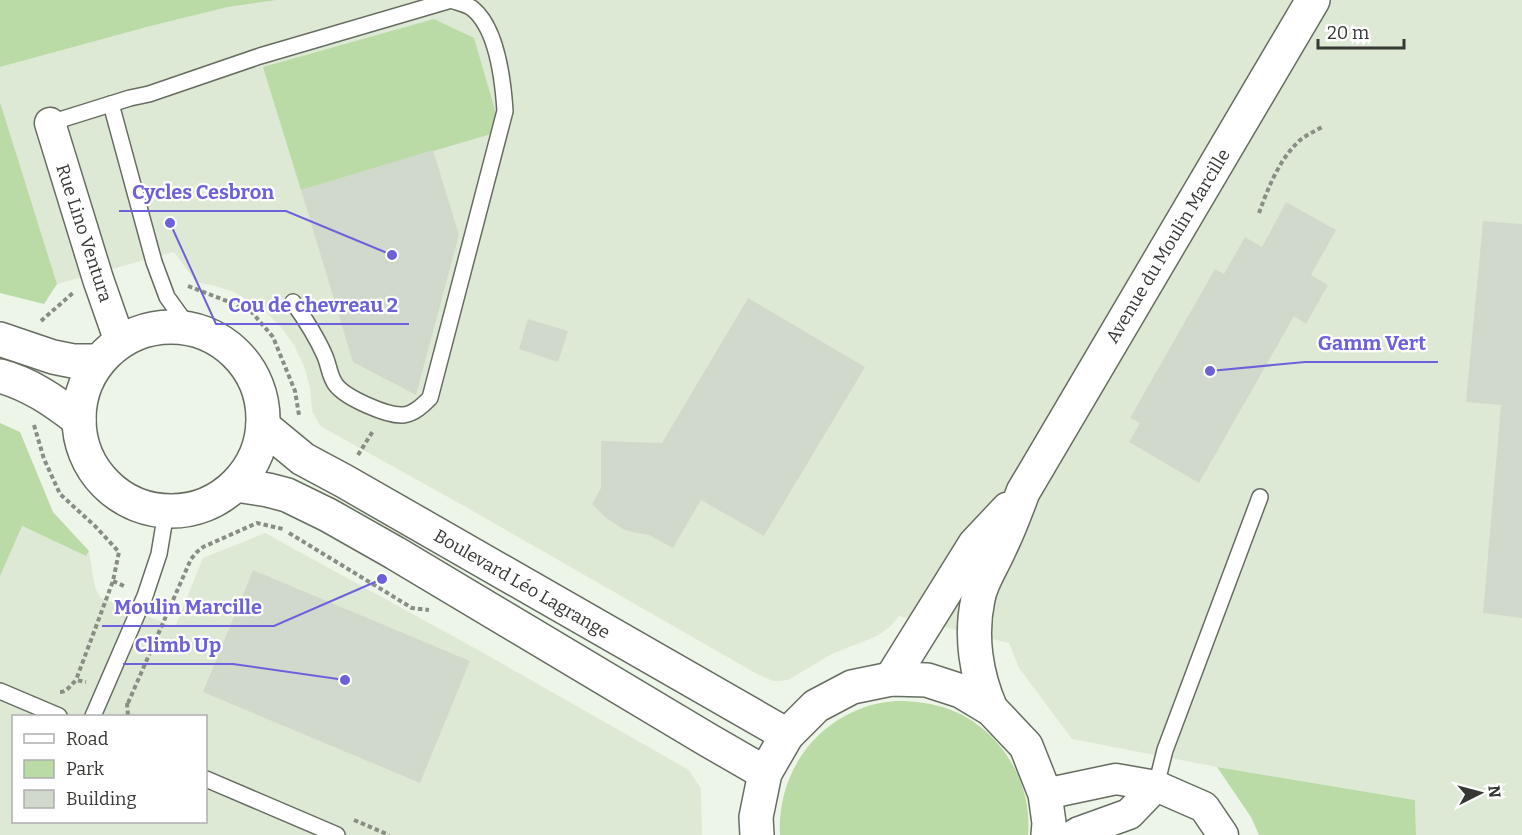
<svg xmlns="http://www.w3.org/2000/svg" width="1522" height="835" font-family="Bitter,serif">
<style>
.built{fill:#dde9d5;fill-rule:evenodd}
.green{fill:#badba5}
.building{fill:#d1d9cc}
.lines{fill:none;stroke-linecap:round;stroke-linejoin:round}
.service-casing{stroke:#666d61;stroke-width:18}
.minor-casing{stroke:#666d61;stroke-width:33}
.tertiary-casing{stroke:#666d61;stroke-width:36}
.secondary-casing{stroke:#666d61;stroke-width:36}
.path{stroke:#888d85;stroke-width:4;stroke-dasharray:4.5 3;stroke-linecap:butt}
.service{stroke:#fff;stroke-width:15}
.minor{stroke:#fff;stroke-width:30}
.tertiary{stroke:#fff;stroke-width:33}
.secondary{stroke:#fff;stroke-width:33}
.labels{text-anchor:middle;dominant-baseline:central;stroke-width:4.5;stroke-linejoin:round;paint-order:stroke}
.street-label{font-size:18px;fill:#353833;stroke:#fff}
.leader{fill:none;stroke:#6c61db;stroke-width:2}
.callout-dot{fill:#6c61db;stroke:#fff;stroke-width:2}
.callout-label{font-size:20px;text-anchor:middle;font-weight:bold;fill:#6c61db;stroke:#fff;stroke-width:4.5;stroke-linejoin:round;paint-order:stroke}
</style>
<rect width="100%" height="100%" fill="#edf5e8"/>
<!-- built -->
<g class="built">
<polygon points="277,0 1522,0 1522,835 1416,835 1415,800 1217,767 1072,739 1019,668 1009,643 899,616 890,627 877,636 832,654 788,680 780,681 773,681 757,674 464,506 320,426 312,411 310,388 304,366 294,345 280,326 266,312 250,301 233,292 215,286 196,282 174,252 57,284 0,102 0,67 147,27 228,7"/>
<path d="M21,526L86,556L89,551L95,588L101,598L175,627L203,558L265,533L480,651L689,770L701,789L702,835H0V576ZM14,716H206V822H14Z"/>
</g>
<!-- green -->
<g class="green">
<polygon points="0,0 277,0 228,7 147,27 0,67"/>
<polygon points="434,19 474,38 497,117 491,134 301,190 263,67"/>
<polygon points="0,102 57,284 44,304 0,293"/>
<polygon points="0,423 20,432 53,512 89,551 86,556 22,526 0,576"/>
<path d="M897,701C915,701 933,703 951,710C1000,729 1033,782 1028,835H780C777,780 808,729 860,709C872,704 884,702 897,701Z"/>
<polygon points="1217,767 1415,800 1416,835 1259,835 1251,817"/>
</g>
<!-- building -->
<g class="building">
<polygon points="433,150 459,235 416,395 353,362 301,190"/>
<polygon points="1286,202 1336,230 1311,275 1328,285 1306,324 1294,316 1199,483 1129,442 1140,423 1130,418 1215,269 1224,274 1245,237 1262,247"/>
<polygon points="1483,221 1522,224 1522,618 1483,613 1501,405 1466,402"/>
<polygon points="748,298 865,367 764,536 701,500 673,548 649,535 632,532 623,529 605,517 592,504 601,488 601,441 662,443"/>
<polygon points="528,319 568,331 558,362 519,349"/>
<polygon points="253,570 470,661 420,783 203,692"/>
</g>
<g class="lines">
<!-- service casing -->
<g class="service-casing">
<g id="service">
<polyline points="111,104 154,262 167,297 190,329"/>
<path d="M50,123L130,98L149,94L260,56L451,0C458,3 467,4 473,9C497,29 503,80 505,111L430,398C423,405 414,414 403,415C387,416 346,398 336,385C329,376 329,364 324,354C316,336 305,319 293,302"/>
<polyline points="0,691 59,716"/>
<polyline points="93,716 145,596 159,554 166,512"/>
<polyline points="206,779 337,835"/>
<polyline points="1156,786 1165,750 1260,497"/>
</g>
</g>
<!-- minor casing -->
<g class="minor-casing">
<g id="minor">
<polyline points="50,123 98,279 120,342"/>
<polyline points="1045,794 1116,779 1156,786 1204,807 1223,835"/>
<polyline points="1074,835 1079,832 1129,814 1156,786"/>
</g>
</g>
<!-- tertiary casing -->
<g class="tertiary-casing">
<g id="tertiary">
<circle cx="171" cy="419" r="92"/>
<polyline points="0,339 53,357 73,361 99,361"/>
<path d="M0,376C30,384 54,401 79,420"/>
<polyline points="263,426 303,459 344,481 787,735"/>
<polyline points="236,485 268,490 287,495 328,515 395,553 708,740 765,773"/>
</g>
</g>
<!-- secondary casing -->
<g class="secondary-casing">
<g id="secondary">
<polyline points="891,679 975,544 1008,509"/>
<path d="M991,709C976,675 970,636 978,599C981,581 993,565 1000,548C1009,530 1016,511 1023,492L1313,0"/>
<polyline points="757,835 756,817 765,773 787,735 816,706 852,687 891,679 927,680 961,691 991,709 1026,746 1045,794 1049,823 1048,835"/>
</g>
</g>
<!-- path -->
<g class="path">
<path d="M1259,213C1268,188 1279,160 1299,141C1306,135 1315,131 1324,126"/>
<polyline points="188,286 250,310 273,337 295,391 299,415"/>
<polyline points="41,321 74,292"/>
<polyline points="34,425 44,459 60,494 96,527 119,552 113,581 76,680"/>
<polyline points="358,455 373,431"/>
<polyline points="289,533 412,608 429,610"/>
<polyline points="113,581 126,587"/>
<path d="M60,692C67,692 71,685 76,680L86,682"/>
<polyline points="127,703 128,716"/>
<polyline points="128,703 191,559 197,552 203,547 257,523 283,529"/>
<polyline points="354,820 389,835"/>
</g>
<!-- service -->
<use href="#service" class="service"/>
<!-- minor -->
<use href="#minor" class="minor"/>
<!-- tertiary -->
<use href="#tertiary" class="tertiary"/>
<!-- secondary -->
<use href="#secondary" class="secondary"/>
</g>
<g class="labels">
<!-- street labels -->
<g class="street-label">
<text transform="translate(84 233) rotate(72)">Rue Lino Ventura</text>
<text transform="translate(1168 246) rotate(-59)">Avenue du Moulin Marcille</text>
<text transform="translate(522 584) rotate(30)">Boulevard Léo Lagrange</text>
</g>
</g>
<!-- callouts -->
<path class="leader" d="M392 255L286 211H119M170 223L216 324H409M1210 371L1305 362H1438M382 579L274 626H102M345 680L233 664H123"/>
<g class="callout-dot">
<circle cx="392" cy="255" r="6"/>
<circle cx="170" cy="223" r="6"/>
<circle cx="1210" cy="371" r="6"/>
<circle cx="382" cy="579" r="6"/>
<circle cx="345" cy="680" r="6"/>
</g>
<g class="callout-label">
<text x="203" y="199">Cycles Cesbron</text>
<text x="313" y="312">Cou de chevreau 2</text>
<text x="1372" y="350">Gamm Vert</text>
<text x="188" y="614">Moulin Marcille</text>
<text x="178" y="652">Climb Up</text>
</g>
<!-- legend -->
<rect x="12" y="715" width="195" height="108" fill="#ffffff" stroke="#aeafad" stroke-width="1.5"/>
<rect x="24" y="734" width="30" height="9" fill="#ffffff" stroke="#aeafad" stroke-width="1.5"/>
<text x="66" y="745" font-size="18" fill="#353833">Road</text>
<rect x="24" y="760" width="30" height="18" fill="#badba5" stroke="#aeafad" stroke-width="1.5"/>
<text x="66" y="775" font-size="18" fill="#353833">Park</text>
<rect x="24" y="790" width="30" height="18" fill="#d1d9cc" stroke="#aeafad" stroke-width="1.5"/>
<text x="66" y="805" font-size="18" fill="#353833">Building</text>
<!-- north arrow -->
<g transform="translate(1480 793) rotate(84)" stroke="#ffffff" stroke-width="4.5" paint-order="stroke">
<path d="M0-4.5L10 22L0 15L-10 22Z" fill="#353833"/>
<text y="-9" font-size="16" font-weight="bold" text-anchor="middle" fill="#353833">N</text>
</g>
<!-- scale -->
<path d="M1318 39v9h86v-9" fill="none" stroke="#353833" stroke-width="3"/>
<text x="1327" y="39" font-size="18" fill="#353833" stroke="#ffffff" stroke-width="4.5" paint-order="stroke">20 m</text>
</svg>
